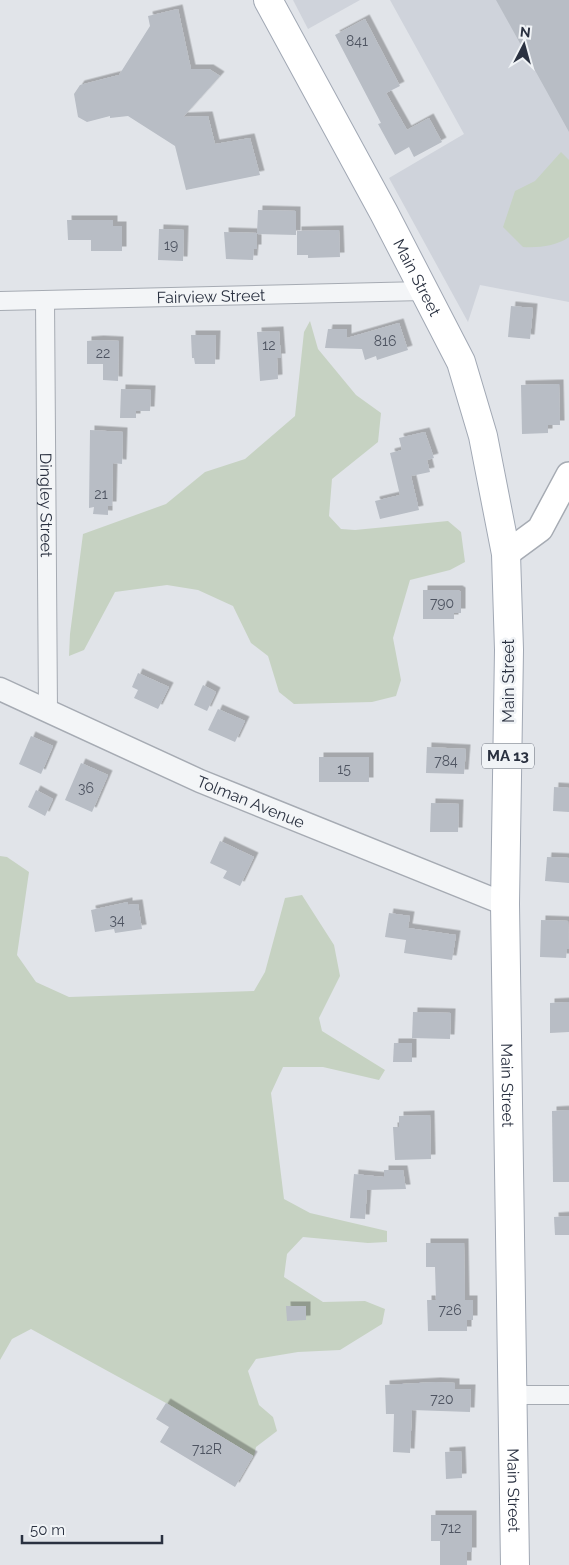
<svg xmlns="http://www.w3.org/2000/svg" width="569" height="1565" font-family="Raleway,sans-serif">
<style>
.built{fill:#cfd3db}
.green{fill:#c6d2c2}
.building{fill:#b8bdc5;filter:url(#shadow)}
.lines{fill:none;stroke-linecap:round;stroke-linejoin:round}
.minor-casing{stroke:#a6abb3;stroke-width:20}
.tertiary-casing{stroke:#a6abb3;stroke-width:25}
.secondary-casing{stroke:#a6abb3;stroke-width:28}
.primary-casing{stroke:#a1a8b4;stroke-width:30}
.minor{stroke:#f3f5f7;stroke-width:18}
.tertiary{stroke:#f3f5f7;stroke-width:22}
.secondary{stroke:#fff;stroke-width:25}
.primary{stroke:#fff;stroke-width:28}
.labels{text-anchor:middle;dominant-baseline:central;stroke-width:5;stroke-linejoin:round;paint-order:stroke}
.number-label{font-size:14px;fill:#4e5461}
.shield{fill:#f0f3f6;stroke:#656b77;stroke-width:1}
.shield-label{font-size:15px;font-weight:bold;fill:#2a3140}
.street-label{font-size:16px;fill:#2a3140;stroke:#f0f3f6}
</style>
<defs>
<filter id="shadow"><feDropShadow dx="4.5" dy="-4.5" stdDeviation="0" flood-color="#0004"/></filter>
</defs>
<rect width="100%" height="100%" fill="#e1e4e9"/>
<!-- built -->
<g class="built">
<polygon points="293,0 360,0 308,29"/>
<polygon points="390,0 569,0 569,302 480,285 468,322 389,178 464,134"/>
</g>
<!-- green -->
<g class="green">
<path d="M561,152L569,160V237C557,246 538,248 523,247L503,227L515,191L535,181Z"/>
<polygon points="310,321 318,349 356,395 381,413 378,442 332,479 329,516 341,529 355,530 448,521 461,532 465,562 450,570 410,580 393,638 401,680 396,696 372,702 294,704 279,692 268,656 251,643 233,606 198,590 167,585 115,592 84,650 69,656 70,634 83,534 166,504 205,472 245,459 295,416 304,332"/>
<polygon points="0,856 7,857 29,872 17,955 36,982 69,997 254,991 265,972 285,898 302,895 334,945 340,976 319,1018 322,1031 385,1070 379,1080 323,1067 283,1067 271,1093 284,1199 310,1213 387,1231 387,1242 368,1243 303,1237 287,1254 284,1277 323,1302 365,1301 385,1309 382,1324 340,1350 298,1352 256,1359 248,1371 259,1405 273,1417 277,1431 256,1447 254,1456 166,1403 31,1329 12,1339 0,1360"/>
</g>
<!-- building -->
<g class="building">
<polygon points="496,0 569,0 569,132 547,92"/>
<polygon points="178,9 191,69 209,69 220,76 183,117 208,116 215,144 250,138 260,175 186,190 175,146 128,116 110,118 110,116 87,122 78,117 74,94 80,85 119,75 150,26 148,16"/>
<polygon points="365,19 400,86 386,93 407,130 429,118 442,142 414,157 409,147 395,155 378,124 381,123 335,35"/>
<polygon points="258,210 296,211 296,235 257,234 257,249 254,249 253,260 226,259 224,232 257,233"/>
<polygon points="67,220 113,220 113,226 122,226 122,251 91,251 91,240 68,240"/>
<polygon points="159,229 184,230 183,261 158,260"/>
<polygon points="339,230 340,257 308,258 308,255 297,255 297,231"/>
<polygon points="511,306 533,308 530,339 508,337"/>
<polygon points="399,323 408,350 377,360 376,356 365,360 362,349 325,348 328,329 347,329 347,338"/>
<polygon points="279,331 281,358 277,358 278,379 260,381 257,332"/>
<polygon points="191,335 216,335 215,364 195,364 194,358 192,358"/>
<polygon points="99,340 119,341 118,381 103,380 103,364 87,364 87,341"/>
<polygon points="559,384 560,425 548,425 548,433 522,434 521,385"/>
<polygon points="121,389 151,390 150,411 136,411 136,418 120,418"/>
<polygon points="90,430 123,432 122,464 113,463 112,506 108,506 108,515 93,514 94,507 89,508"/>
<polygon points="425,432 434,458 427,460 430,472 411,476 419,510 380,519 375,501 400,495 390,453 402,450 399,438"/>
<polygon points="423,590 458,590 461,592 461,613 454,613 454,619 423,619"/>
<polygon points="138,673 169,687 158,709 134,698 138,690 132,687"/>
<polygon points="203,685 216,692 207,711 194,705"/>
<polygon points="218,709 245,721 235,742 208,730"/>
<polygon points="31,736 53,746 41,774 19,764"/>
<polygon points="427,747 466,749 464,774 426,773"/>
<rect x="319" y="757" width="50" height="25"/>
<polygon points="81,763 108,775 92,812 65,800"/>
<polygon points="554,787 569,788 569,812 553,811"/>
<polygon points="36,790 53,799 45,816 28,807"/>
<polygon points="431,803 459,804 458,832 430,832"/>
<polygon points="220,841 254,857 240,886 223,878 227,871 210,863"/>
<polygon points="547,857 569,858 569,883 545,881"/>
<polygon points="128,902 128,905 138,904 142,929 115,933 114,929 95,932 91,910"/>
<polygon points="389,913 410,916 408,928 456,935 452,960 404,953 406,940 385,937"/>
<polygon points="541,920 568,921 569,949 567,949 566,958 540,957"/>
<polygon points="569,1002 569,1032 550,1033 550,1003"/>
<polygon points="413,1012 451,1013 450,1039 412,1038"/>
<polygon points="394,1043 412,1043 412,1062 393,1062"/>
<polygon points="569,1110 569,1182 553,1182 552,1111"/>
<polygon points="430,1115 431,1159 395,1160 393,1127 399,1127 399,1116"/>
<polygon points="384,1170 403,1170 406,1189 367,1190 365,1219 350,1218 354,1174 384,1177"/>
<polygon points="569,1216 569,1235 555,1235 554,1217"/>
<polygon points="426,1243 464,1243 465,1300 473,1300 473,1320 467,1320 467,1331 428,1331 427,1300 436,1300 435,1267 426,1267"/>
<polygon points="286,1306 306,1306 306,1320 287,1321"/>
<polygon points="436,1382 455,1383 455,1389 471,1389 470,1412 412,1410 410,1453 393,1452 394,1414 386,1414 385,1385"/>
<polygon points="166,1403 253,1456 235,1487 160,1442 169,1427 156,1419"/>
<polygon points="461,1451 462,1478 446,1479 445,1452"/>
<polygon points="431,1515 472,1515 472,1552 467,1552 467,1565 440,1565 440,1541 431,1541"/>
</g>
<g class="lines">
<!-- minor casing -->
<g class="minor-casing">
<g id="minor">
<path id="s1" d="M45,300L48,711"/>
<path id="s2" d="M0,301L423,291"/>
<polyline points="514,1395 569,1395"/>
</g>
</g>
<!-- tertiary casing -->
<g class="tertiary-casing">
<g id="tertiary">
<path id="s3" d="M0,689L200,781L505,904"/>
</g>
</g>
<!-- secondary casing -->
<g class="secondary-casing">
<polyline id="secondary" points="506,554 540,529 569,475"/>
</g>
<!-- primary casing -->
<g class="primary-casing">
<g id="primary">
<path id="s4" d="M268,0L384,213L461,362L483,436L506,554L509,650L505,904L515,1565"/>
</g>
</g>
<!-- minor -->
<use href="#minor" class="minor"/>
<!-- tertiary -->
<use href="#tertiary" class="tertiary"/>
<!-- secondary -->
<use href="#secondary" class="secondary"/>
<!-- primary -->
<use href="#primary" class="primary"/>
</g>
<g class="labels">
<!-- number labels -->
<g class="number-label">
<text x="357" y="41">841</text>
<text x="171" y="245">19</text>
<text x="385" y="341">816</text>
<text x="269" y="345">12</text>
<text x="103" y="353">22</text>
<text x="101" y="494">21</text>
<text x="442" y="603">790</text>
<text x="446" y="761">784</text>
<text x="344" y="769">15</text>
<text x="86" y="788">36</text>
<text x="117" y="920">34</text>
<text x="450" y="1310">726</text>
<text x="442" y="1399">720</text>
<text x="207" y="1449">712R</text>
<text x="451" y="1528">712</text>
</g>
<!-- shield labels -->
<rect class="shield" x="482" y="743.5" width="52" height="25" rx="4"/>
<g class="shield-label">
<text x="508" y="756">MA 13</text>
</g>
<!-- street labels -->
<g class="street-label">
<text stroke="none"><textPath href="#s4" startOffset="315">Main Street</textPath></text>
<text stroke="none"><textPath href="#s2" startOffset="211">Fairview Street</textPath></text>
<text stroke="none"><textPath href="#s1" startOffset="205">Dingley Street</textPath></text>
<text transform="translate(508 681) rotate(-90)">Main Street</text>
<text stroke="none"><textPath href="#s3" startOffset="275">Tolman Avenue</textPath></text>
<text stroke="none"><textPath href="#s4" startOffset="1139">Main Street</textPath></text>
<text stroke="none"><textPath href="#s4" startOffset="1544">Main Street</textPath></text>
</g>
</g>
<!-- north arrow -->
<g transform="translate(524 45) rotate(6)" stroke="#f0f3f6" stroke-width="4" paint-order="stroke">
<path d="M0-4L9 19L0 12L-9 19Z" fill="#2a3140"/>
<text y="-8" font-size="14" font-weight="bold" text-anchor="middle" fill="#2a3140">N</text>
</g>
<!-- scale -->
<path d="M22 1535v8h140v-8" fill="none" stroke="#2a3140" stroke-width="2.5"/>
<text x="30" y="1535" font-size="15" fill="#2a3140" stroke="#f0f3f6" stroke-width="4" paint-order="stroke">50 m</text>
</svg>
